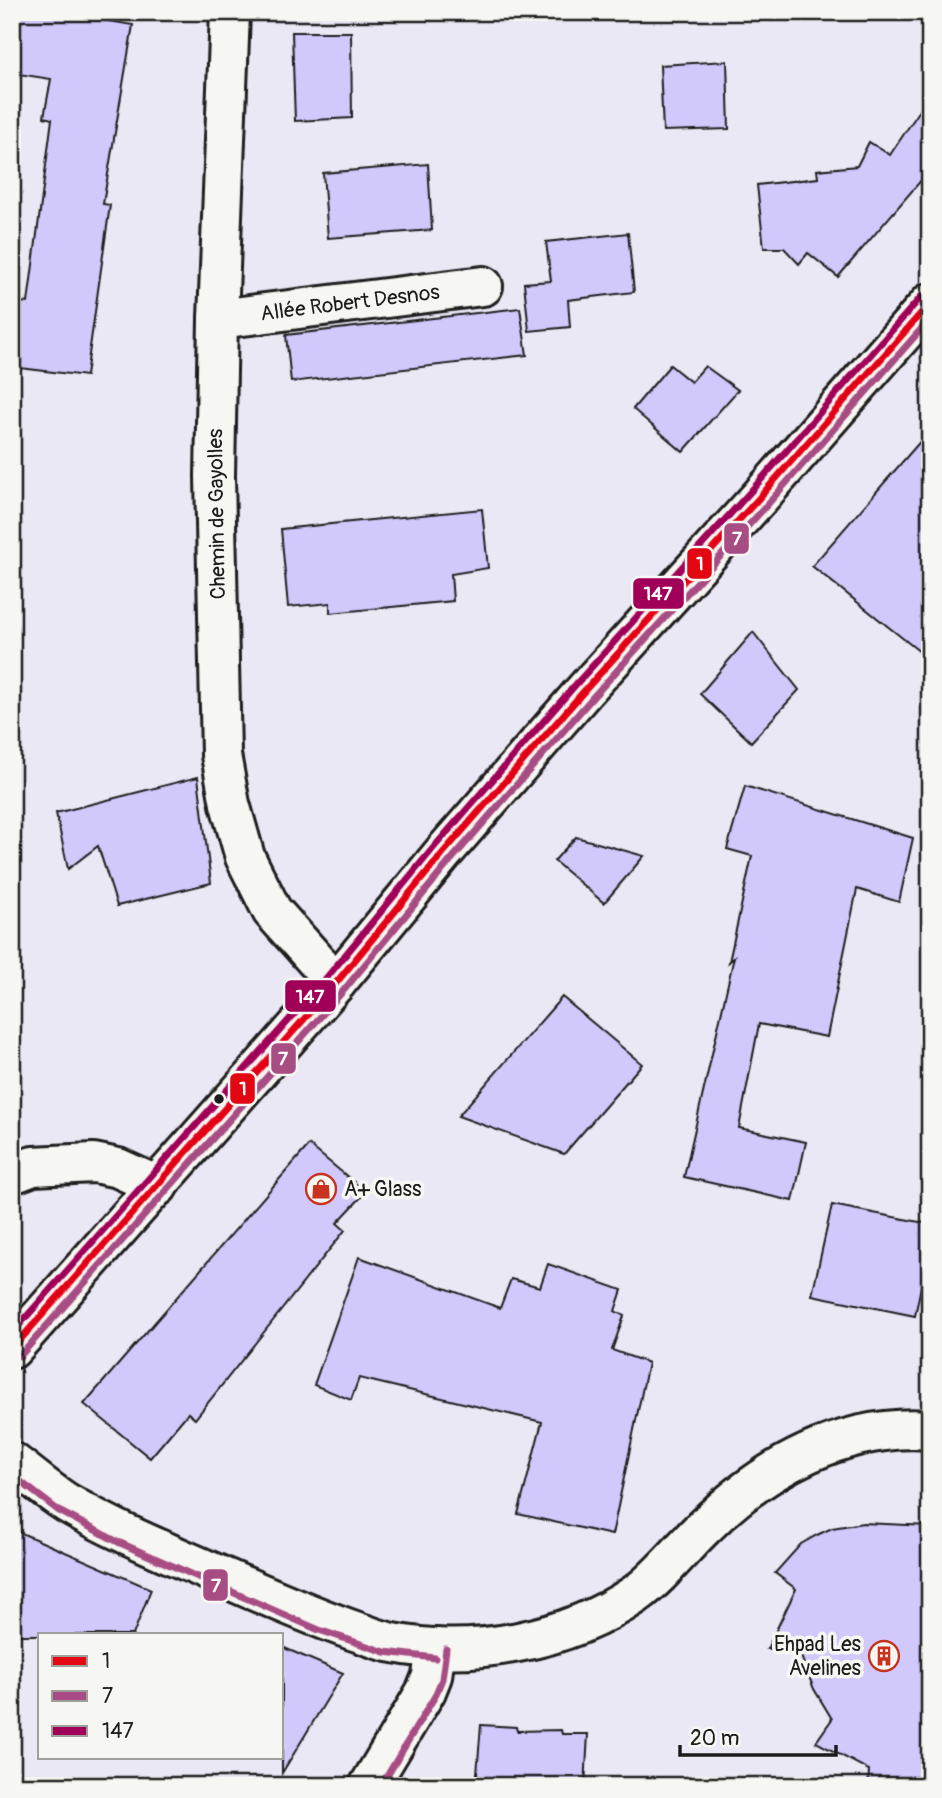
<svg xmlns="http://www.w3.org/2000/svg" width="942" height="1798" font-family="Pangolin,sans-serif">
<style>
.building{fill:#d1c9fc;stroke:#1c1c1c;stroke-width:2}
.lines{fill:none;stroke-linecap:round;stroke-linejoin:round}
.minor-casing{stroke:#1c1c1c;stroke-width:44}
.tertiary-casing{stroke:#1c1c1c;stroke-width:44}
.secondary-casing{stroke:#1c1c1c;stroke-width:44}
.minor{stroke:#f6f6f2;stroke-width:38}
.tertiary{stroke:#f6f6f2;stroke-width:38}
.secondary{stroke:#f6f6f2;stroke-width:38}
.bus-1-casing{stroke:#f6f6f2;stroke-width:12}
.bus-2-casing{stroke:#f6f6f2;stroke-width:12}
.bus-3-casing{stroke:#f6f6f2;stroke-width:12}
.bus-1{stroke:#e30613;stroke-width:7}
.bus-2{stroke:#a84d84;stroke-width:7}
.bus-3{stroke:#a10059;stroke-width:7}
.bus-dot{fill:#1c1c1c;stroke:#f6f6f2;stroke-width:2.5}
.labels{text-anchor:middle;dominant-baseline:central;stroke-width:7;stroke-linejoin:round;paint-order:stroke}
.street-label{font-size:21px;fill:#1c1c1c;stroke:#f6f6f2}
.poi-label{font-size:21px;fill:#1c1c1c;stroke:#f6f6f2;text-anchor:start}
.line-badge{stroke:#f6f6f2;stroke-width:2.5}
.badge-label{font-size:19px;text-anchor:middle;font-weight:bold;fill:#fff}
</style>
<rect width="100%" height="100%" fill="#ebe8f5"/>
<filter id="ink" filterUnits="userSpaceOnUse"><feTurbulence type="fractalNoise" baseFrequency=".0143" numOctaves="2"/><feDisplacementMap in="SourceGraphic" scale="14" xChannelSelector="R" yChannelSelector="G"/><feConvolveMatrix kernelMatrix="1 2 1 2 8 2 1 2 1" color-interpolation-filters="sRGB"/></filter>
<g filter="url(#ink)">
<!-- building -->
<g class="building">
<polygon points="12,12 56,12 133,25 103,204 110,205 86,376 12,367 12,301 28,303 52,119 44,117 51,79 12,73"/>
<polygon points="292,32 351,32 352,118 295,121"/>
<polygon points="727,61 729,129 663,131 660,65"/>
<polygon points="930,95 930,170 838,277 808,253 799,264 784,248 764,248 757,185 818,178 817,170 857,166 869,142 890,155"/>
<polygon points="428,164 432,230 328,238 323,173"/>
<polygon points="628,233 634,292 568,300 570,327 529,331 524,283 551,281 546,242"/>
<polygon points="520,308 527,355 291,382 286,335"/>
<polygon points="670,365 691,382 705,366 738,390 683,452 633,409"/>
<polygon points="930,430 930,660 812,566"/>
<polygon points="482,509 488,568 451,574 453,601 330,613 330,603 288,607 281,529"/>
<polygon points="753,632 799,690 751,742 700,694"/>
<polygon points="198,777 211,883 117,906 98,846 68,869 56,813"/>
<polygon points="745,786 913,838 899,902 857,889 827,1037 759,1024 739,1128 806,1142 793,1201 684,1177 734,957 729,962 752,856 727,849"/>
<polygon points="576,837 644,856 604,903 554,861"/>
<polygon points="562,997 642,1064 564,1154 458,1116"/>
<polygon points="309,1145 366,1192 337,1223 345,1230 195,1419 188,1413 150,1458 84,1404"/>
<polygon points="832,1205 930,1224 930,1242 915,1316 812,1295"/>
<polygon points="359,1257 500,1308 511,1279 540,1287 548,1264 622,1290 615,1311 624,1316 612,1350 648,1363 612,1535 518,1514 542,1422 359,1378 351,1400 314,1385"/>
<polygon points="863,1523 930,1526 930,1786 868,1786 869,1770 816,1742 832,1719 814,1689 798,1649 767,1649 796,1589 775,1573 801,1544 817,1535 832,1528"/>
<polygon points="12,1529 151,1589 133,1635 12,1635"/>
<polygon points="282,1647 343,1673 282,1773"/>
<polygon points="481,1725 516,1727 517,1731 561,1730 562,1734 588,1734 585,1786 476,1786"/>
</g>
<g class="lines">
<!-- minor casing -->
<g class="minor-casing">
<g id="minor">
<polyline points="230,12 218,319 215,476 221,755 230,804 245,857 272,911 336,983"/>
<polyline points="218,319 483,286"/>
<path d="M12,1462C30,1475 48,1491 67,1503C118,1533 172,1554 225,1578C267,1596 309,1615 352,1630C364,1634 376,1639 388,1642C470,1659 566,1642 636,1594C661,1576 682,1548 704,1527C763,1468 844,1423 930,1430"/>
<polyline points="369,1786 426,1691 432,1676 436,1648"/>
</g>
</g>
<!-- tertiary casing -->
<g class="tertiary-casing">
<polyline id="tertiary" points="12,1174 33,1166 94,1163 118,1168 158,1186"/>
</g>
<!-- secondary casing -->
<g class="secondary-casing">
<polyline id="secondary" points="12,1349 336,983 443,853 585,690 759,498 930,303"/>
</g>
<!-- minor -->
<use href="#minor" class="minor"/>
<!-- tertiary -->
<use href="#tertiary" class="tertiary"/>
<!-- secondary -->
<use href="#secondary" class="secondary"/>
<!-- bus-1 casing -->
<g class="bus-1-casing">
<polyline id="bus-1" points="12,1349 336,983 443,853 585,690 759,498 930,303"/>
</g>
<!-- bus-2 casing -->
<g class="bus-2-casing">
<g id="bus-2">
<polyline points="20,1356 344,990 451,860 593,697 767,505 930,319"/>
<polyline points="12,1475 59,1511 118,1542 319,1630 385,1652 435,1658"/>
<polyline points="381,1786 435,1696 442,1679 446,1649"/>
</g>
</g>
<!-- bus-3 casing -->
<g class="bus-3-casing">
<polyline id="bus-3" points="12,1333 328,976 435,846 577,683 751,491 922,296"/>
</g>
<!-- bus-1 -->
<use href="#bus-1" class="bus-1"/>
<!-- bus-2 -->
<use href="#bus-2" class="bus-2"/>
<!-- bus-3 -->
<use href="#bus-3" class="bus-3"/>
</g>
</g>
<!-- icons -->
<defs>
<g id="shop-ring" transform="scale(1.575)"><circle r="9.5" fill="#f6f6f2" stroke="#c8321e" stroke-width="1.5"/><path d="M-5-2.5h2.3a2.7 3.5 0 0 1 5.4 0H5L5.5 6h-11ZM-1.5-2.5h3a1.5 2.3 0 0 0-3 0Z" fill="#c8321e"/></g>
<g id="building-ring" transform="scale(1.575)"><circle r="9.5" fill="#f6f6f2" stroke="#c8321e" stroke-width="1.5"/><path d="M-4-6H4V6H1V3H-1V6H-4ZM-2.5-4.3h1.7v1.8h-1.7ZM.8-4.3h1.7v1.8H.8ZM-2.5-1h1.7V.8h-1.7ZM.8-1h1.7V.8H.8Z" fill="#c8321e"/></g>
</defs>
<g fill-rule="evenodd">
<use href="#shop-ring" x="321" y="1189"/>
<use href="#building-ring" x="884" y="1656"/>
</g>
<!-- markers -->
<circle class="bus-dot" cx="219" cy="1099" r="6"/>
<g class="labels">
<!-- street labels -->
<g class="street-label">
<text transform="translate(350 303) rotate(-7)">Allée Robert Desnos</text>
<text transform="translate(217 514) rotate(-91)">Chemin de Gayolles</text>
</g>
<!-- poi labels -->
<g class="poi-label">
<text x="344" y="1189">A+ Glass</text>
<text x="861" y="1644" text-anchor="end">Ehpad Les<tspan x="861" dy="24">Avelines</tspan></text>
</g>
</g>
<g class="line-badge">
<rect x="723" y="522" width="27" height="33" rx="7" fill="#a84d84"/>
<rect x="686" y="547" width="27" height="33" rx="7" fill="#e30613"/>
<rect x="632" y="577" width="53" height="33" rx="7" fill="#a10059"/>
<rect x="284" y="979" width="53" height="34" rx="7" fill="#a10059"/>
<rect x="270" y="1042" width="27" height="33" rx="7" fill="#a84d84"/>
<rect x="229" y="1072" width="27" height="33" rx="7" fill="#e30613"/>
<rect x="202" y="1568" width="27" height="34" rx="7" fill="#a84d84"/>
</g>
<g class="badge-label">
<text x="737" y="545">7</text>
<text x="700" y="570">1</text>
<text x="658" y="600">147</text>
<text x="310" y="1003">147</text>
<text x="283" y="1065">7</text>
<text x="243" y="1095">1</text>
<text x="216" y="1592">7</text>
</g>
<!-- margin -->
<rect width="942" height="1798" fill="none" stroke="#f6f6f2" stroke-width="42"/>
<rect x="21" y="21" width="900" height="1756" fill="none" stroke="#1c1c1c" stroke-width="2.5" filter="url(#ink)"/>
<!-- legend -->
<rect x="38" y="1633" width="245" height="126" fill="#f6f6f2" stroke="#9f9f9c" stroke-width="2"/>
<rect x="52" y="1656" width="35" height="10" fill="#e30613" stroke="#9f9f9c" stroke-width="2"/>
<text x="102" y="1668" font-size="21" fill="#1c1c1c">1</text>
<rect x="52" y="1691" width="35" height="10" fill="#a84d84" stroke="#9f9f9c" stroke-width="2"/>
<text x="102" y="1703" font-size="21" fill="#1c1c1c">7</text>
<rect x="52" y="1726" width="35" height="10" fill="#a10059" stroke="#9f9f9c" stroke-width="2"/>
<text x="102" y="1738" font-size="21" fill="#1c1c1c">147</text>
<!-- scale -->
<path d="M680 1745v10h156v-10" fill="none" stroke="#1c1c1c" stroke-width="3.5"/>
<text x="690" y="1745" font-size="21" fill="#1c1c1c" stroke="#f6f6f2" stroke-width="5" paint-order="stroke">20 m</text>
</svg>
